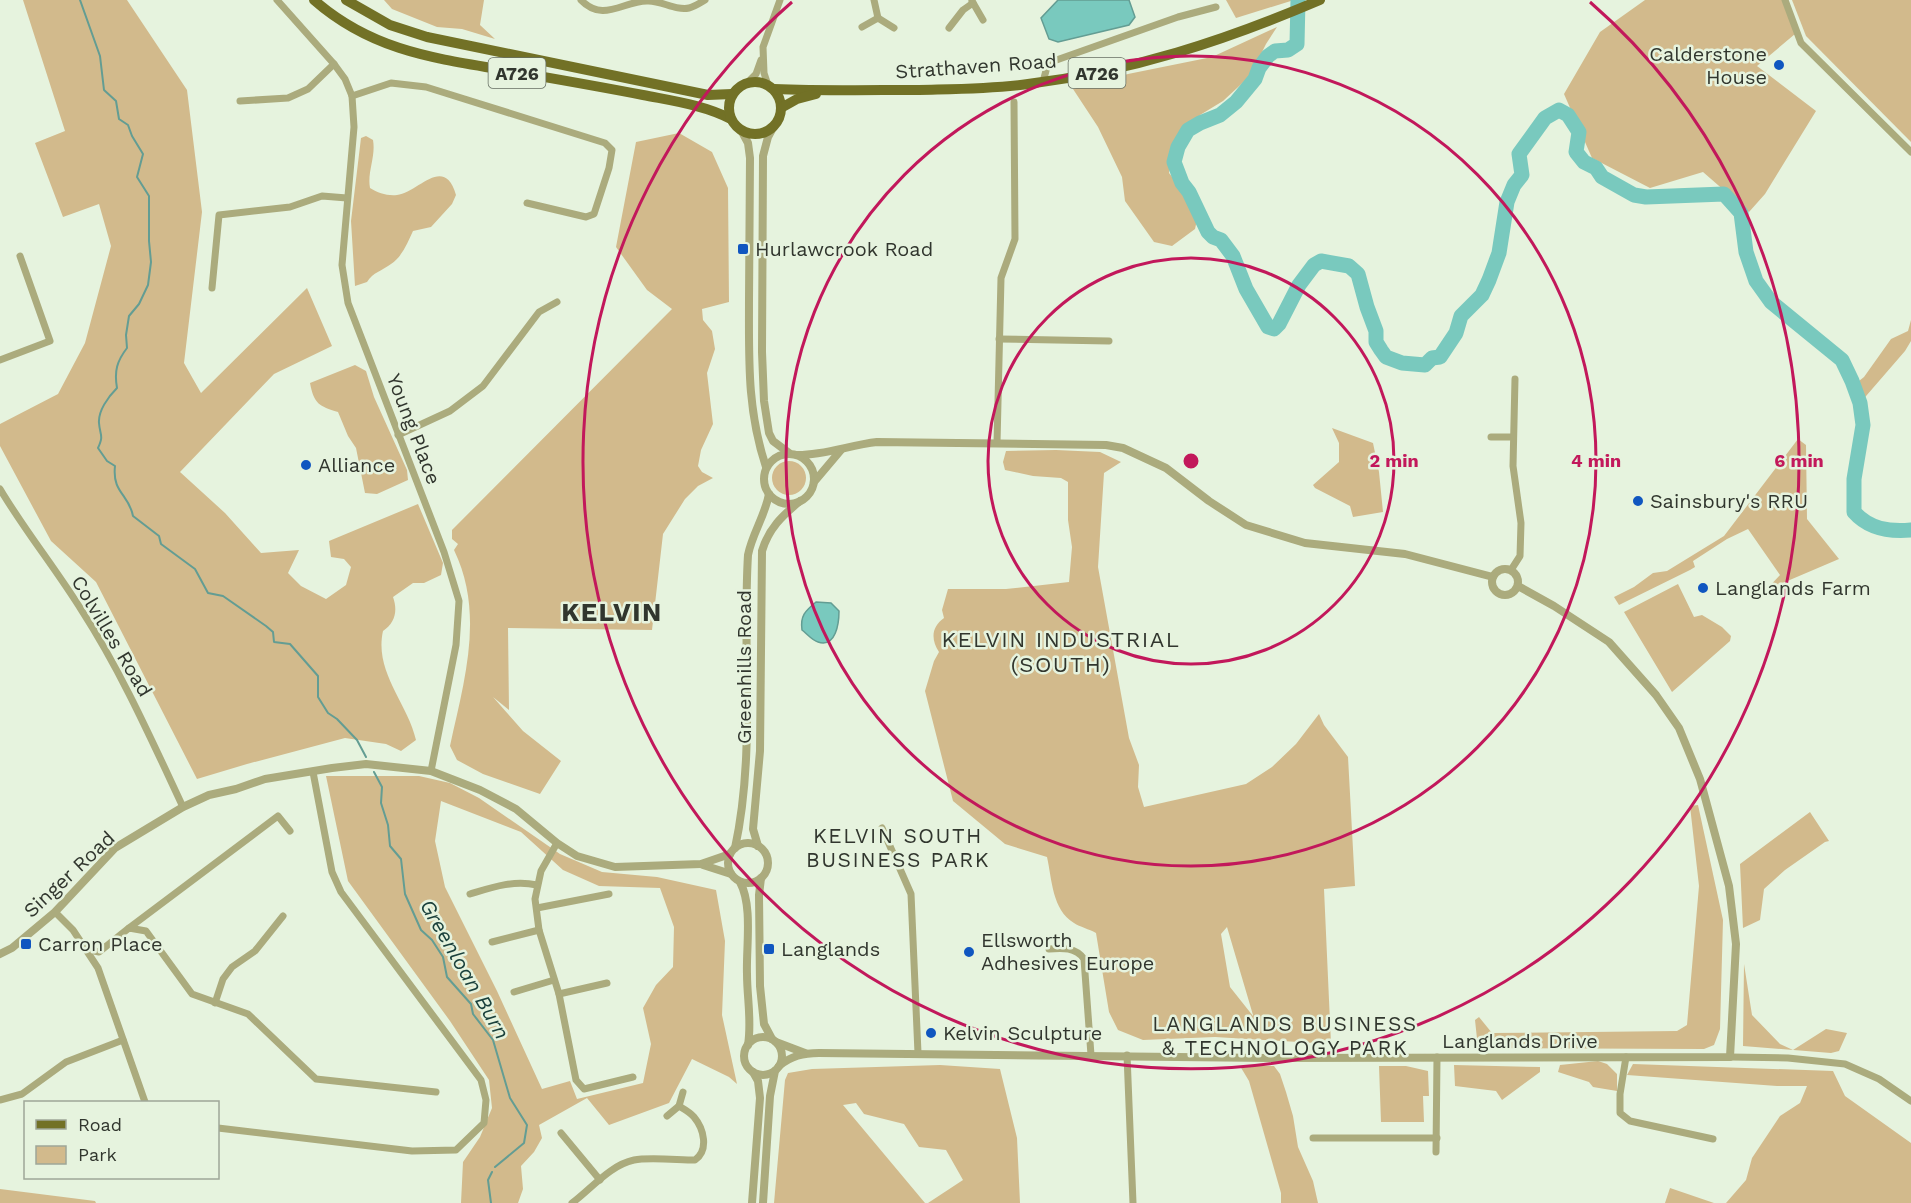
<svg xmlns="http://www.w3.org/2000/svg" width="1911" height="1203" font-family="'Work Sans',sans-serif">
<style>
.green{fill:#d2ba8c;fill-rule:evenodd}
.water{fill:#79c9be;stroke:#639d93;stroke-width:1.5}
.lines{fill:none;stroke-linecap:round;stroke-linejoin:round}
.stream{stroke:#639d93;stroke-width:2}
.river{stroke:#79c9be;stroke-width:15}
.minor{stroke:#abab7d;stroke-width:7}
.tertiary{stroke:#abab7d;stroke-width:8}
.primary{stroke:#727126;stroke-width:10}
.ring{fill:none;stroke:#c2185b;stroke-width:3}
.poi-dot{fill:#1056c0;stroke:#e6f3de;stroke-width:2}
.labels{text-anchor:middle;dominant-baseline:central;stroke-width:5;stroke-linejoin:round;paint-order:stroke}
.shield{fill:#e6f3de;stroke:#676f63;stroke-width:1.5}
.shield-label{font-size:18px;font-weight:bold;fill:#31362e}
.poi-label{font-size:20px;fill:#31362e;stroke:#e6f3de;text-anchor:start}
.street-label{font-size:20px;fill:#31362e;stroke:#e6f3de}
.neighbourhood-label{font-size:21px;letter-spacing:1.5px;fill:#31362e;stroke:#e6f3de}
.water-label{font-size:21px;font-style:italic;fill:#1b413c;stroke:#e6f3de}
.quarter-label{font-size:22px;letter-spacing:1.5px;fill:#31362e;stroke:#e6f3de}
.district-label{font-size:26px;font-weight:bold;letter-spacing:1.5px;fill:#31362e;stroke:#e6f3de}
.centre{fill:#c2185b;stroke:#e6f3de;stroke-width:3}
.ring-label{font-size:18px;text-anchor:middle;font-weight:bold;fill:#c2185b;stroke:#e6f3de;stroke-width:5;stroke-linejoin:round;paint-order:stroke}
</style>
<rect width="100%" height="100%" fill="#e6f3de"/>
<!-- green -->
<g class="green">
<path d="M23,0H127L187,90L202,212L184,363L201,393L307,288L332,346L274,374L180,472L225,513L261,553L299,550L288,573L301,586L326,599L346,585L351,567L344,559L331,557L329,541L418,504L443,563L441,575L424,583H413L393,597C398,611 395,623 383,631C374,672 407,702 416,740L401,751L386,744L345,738L247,764L197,779L96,582L51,541L0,446V424L58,394L85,343L111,246L99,204L63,217L35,143L65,131Z"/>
<polygon points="384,0 484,0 480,25 495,39 462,29 437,27 392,9"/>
<polygon points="1226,0 1294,0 1236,18"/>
<polygon points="1645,0 1782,0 1795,34 1757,66 1816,111 1765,194 1749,212 1703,172 1650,188 1592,158 1564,94 1600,32"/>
<polygon points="1792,0 1911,0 1911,142 1806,36"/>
<polygon points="1277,27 1266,44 1250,76 1223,101 1200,115 1172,147 1169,173 1199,211 1195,229 1172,246 1154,242 1125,201 1122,177 1098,127 1073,89 1128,74 1212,57"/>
<path d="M679,133L712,152L728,188L729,302L702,309L703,320L712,331L715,349L707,373L713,424L701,450L698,466L702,472L713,478L698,486L685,499L663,534L652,630L508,628L509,710L493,697L523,731L561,761L540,794L483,774L457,760L450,746C464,681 485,614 454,550L458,544L452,539V530L672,309L647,290L616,247L636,142Z"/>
<path d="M366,136L373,140C376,157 367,172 370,188C378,193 387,196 397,195C418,193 444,154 456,195L452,204L431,227L413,231C408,242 402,257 391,264C382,271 373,272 367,282L355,286L351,221L361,138Z"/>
<polygon points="1911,320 1911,341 1905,351 1860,403 1854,385 1864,377 1891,339 1908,331"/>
<path d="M355,365L366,371L374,397L407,470L408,480L377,494L365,493L356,448L348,436L338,412C319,406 314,404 310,383Z"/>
<polygon points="1332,428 1373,443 1379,472 1383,512 1353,517 1350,506 1315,488 1313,485 1339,462 1339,443"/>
<polygon points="1798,439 1806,445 1807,519 1839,559 1766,590 1780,575 1748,529 1727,539 1693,561 1695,567 1690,570 1619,605 1614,597 1634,587 1653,573 1667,571 1724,536"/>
<path d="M1056,450L1100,452L1121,462L1104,473L1098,567L1129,738L1139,765L1138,787L1144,807L1246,784L1272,767L1296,744L1319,714L1324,725L1348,757L1355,886L1324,889L1331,1044L1215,1037L1143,1040L1118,1030L1109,1012L1096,933C1089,929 1080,927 1074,923C1052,910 1052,879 1047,857L1005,844L953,801L925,691L934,661L939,652C931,640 931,627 944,618L942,610L948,589H1006L1069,582L1072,547L1068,520V482L1061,478L1033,476L1005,470L1003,462L1006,451ZM1227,927L1253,1015V1016L1230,987L1221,934Z"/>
<circle cx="789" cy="478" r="17"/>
<polygon points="1678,584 1694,617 1702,615 1722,627 1731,636 1730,641 1672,692 1624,612"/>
<path d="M326,776H419L450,783L479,798L560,854L602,872L657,877L716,890L725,941L722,1015L737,1084L729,1077L692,1059L669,1103L609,1125L587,1098L539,1125L542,1138L534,1152L521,1166L523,1189L518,1203H461L463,1162L480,1137L492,1108L489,1080L450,1021L348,881ZM441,801L521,832L563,870L599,886L660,888L674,927L673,967L656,985L643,1008L651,1044L643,1083L577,1099L570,1081L542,1089L497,991L445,887L435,841Z"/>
<polygon points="1698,805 1723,920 1720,1029 1714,1045 1704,1049 1478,1048 1475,1020 1479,1017 1492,1033 1677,1031 1687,1025 1699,886 1690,806"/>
<polygon points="1810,812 1829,841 1825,842 1785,870 1764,889 1760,920 1743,928 1740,864"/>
<polygon points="1744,964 1752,1015 1780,1044 1793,1050 1826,1029 1847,1033 1839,1051 1831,1053 1743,1046"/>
<polygon points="1598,1061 1607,1064 1617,1074 1617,1091 1593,1087 1589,1082 1558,1072 1560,1065"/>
<polygon points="1633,1064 1833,1071 1845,1096 1911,1143 1911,1203 1726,1203 1746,1180 1752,1158 1780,1116 1800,1103 1807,1086 1777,1086 1627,1075"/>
<polygon points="940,1065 1000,1069 1017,1138 1020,1203 928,1203 963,1180 946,1150 919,1147 904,1124 864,1114 856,1103 843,1105 925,1203 774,1203 785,1080 788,1073 812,1069"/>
<polygon points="1454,1065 1540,1067 1540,1072 1502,1100 1496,1091 1455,1086"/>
<polygon points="1240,1066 1274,1066 1280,1074 1286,1092 1293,1116 1298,1147 1313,1181 1318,1203 1281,1203 1281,1193 1249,1081"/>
<polygon points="1379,1066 1406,1066 1428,1071 1429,1096 1423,1096 1424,1122 1381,1122"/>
<polygon points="1670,1188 1714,1203 1665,1203"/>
<polygon points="0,1189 95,1201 96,1203 0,1203"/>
</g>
<!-- water -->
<g class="water">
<polygon points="1058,0 1129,0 1135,17 1129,25 1058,42 1049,39 1041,18"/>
<path d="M816,602L831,603L839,611C839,623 836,648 818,642C813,641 807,634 802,630C800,616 805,611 816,602Z"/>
</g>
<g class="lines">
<!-- stream -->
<g class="stream">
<path d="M80,0L100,56L104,90L116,101L119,119L128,125L132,136L143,154L137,177L149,196V241L151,262L148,285L139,304L129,316L126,335L127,348C117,361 114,371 117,388C108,397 98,411 99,423C100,436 104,435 98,448L107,461L115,466C112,493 129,494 133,516L159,536L161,544L195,569L208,593L223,596L266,626L273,632L274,642L290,644L318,676V697L328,713L337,719L357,740L366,757"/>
<polyline points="374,772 382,787 381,803 388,825 390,846 401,859 405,894 421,930 432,940 443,957 447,977 471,1004 473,1014 493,1040 510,1098 527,1125 524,1143 495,1167"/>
<polyline points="491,1203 488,1180 492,1172"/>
</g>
<!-- river -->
<path class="river" d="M1298,0L1297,44L1288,50L1275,51L1268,56L1259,68L1255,79L1236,102L1220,115L1200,123L1188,130L1178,147L1174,162L1182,183L1189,192L1208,232L1213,237L1221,240L1233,256L1246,289L1268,327L1274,329L1279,324L1299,285L1314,265L1321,261L1349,266L1358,274L1367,307L1376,331V342L1381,350L1386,357L1402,363L1425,365L1432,358L1440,357L1456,333L1461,316L1482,295L1489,280L1499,253L1507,202L1514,185L1522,175L1519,154L1545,118L1559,110L1568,115L1579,132L1576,152L1584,162L1596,168L1602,177L1634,195L1646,197L1724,194L1741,213L1746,252L1756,281L1771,302L1842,360L1852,381L1860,403L1863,425L1854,479V512C1869,529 1889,532 1911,530"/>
<!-- minor -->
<g class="minor">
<polyline points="277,0 334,64 345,79 352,96 354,127 342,265 348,303 444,552 459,601 456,645 431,771"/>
<path d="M581,0C603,23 623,1 647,1C661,0 675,11 689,8C694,7 700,3 705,0"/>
<polyline points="874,0 878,18"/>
<polyline points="1785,0 1801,43 1911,152"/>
<polyline points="972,1 983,20"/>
<polyline points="862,27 878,18 894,28"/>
<polyline points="949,28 963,10 973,3"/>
<polyline points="1043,82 1048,63 1178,17 1216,7"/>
<polyline points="747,83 756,74 761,60"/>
<polyline points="768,85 764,73 763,47 780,0"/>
<polyline points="352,96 391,83 426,87 605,143 612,150 609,168 594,214 586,217 527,203"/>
<polyline points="240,101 288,98 308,89 334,64"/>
<polyline points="212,288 219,215 290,207 322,196 347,198"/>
<polyline points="999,339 1109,341"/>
<polyline points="0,360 50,341 20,256"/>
<polyline points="398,435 450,411 483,386 539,312 557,302"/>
<polyline points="1491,437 1513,437"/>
<polyline points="997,443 1001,278 1015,239 1014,102"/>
<path d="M0,489C25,531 56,569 82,611C122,673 152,741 183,807"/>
<polyline points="1511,570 1520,556 1521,523 1513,466 1515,379"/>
<polyline points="882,828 911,894 918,1053"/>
<polyline points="557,843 541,871 535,899 539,930 559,994 576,1080 584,1089 633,1077"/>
<path d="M470,894C493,887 513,880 537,885"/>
<polyline points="537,908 609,894"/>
<polyline points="55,912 73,930 98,968 145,1102"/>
<polyline points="129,928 278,816 290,831"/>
<polyline points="492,942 539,930"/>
<polyline points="85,949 99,952 129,928 146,931 192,994 248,1014 316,1079 436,1092"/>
<path d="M1049,949C1062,948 1076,947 1084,959L1091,1055"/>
<polyline points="514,992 554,980"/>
<polyline points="559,994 607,983"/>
<polyline points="215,1003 223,979 232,967 255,951 283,916"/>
<polyline points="1127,1055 1133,1203"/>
<polyline points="1626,1057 1620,1094 1620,1113 1630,1121 1713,1139"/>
<polyline points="1730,1057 1788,1058 1845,1064 1879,1079 1911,1101"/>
<polyline points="0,1100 22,1094 66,1062 123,1040"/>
<polyline points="667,1116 679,1106 683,1092"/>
<polyline points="218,1128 412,1151 456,1150 484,1123 486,1100 481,1080 341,892 332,872 313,772"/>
<polyline points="561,1133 600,1180"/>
<polyline points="1313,1138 1437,1138"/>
<polyline points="1436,1152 1437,1057"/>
<path d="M572,1203C591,1189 610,1165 634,1160C648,1157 679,1160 695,1160C709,1150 704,1129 694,1117C690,1112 684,1109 679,1106"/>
</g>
<!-- tertiary -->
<g class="tertiary">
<polyline points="775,124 768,137 763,156 762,352 764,401 769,433 773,441 789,453"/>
<path d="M741,130L748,143L750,158C750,206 749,253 749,300C749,359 747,410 766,467"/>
<circle cx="789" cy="479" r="25"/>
<path d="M798,455C826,455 850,445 877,442L1106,445L1123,448L1166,468L1209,501L1246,525L1305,543L1405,554L1493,577"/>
<polyline points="814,482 841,450"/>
<circle cx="1505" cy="582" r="13"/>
<circle cx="748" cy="863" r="20"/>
<path d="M758,846L753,829L760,751L762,551C769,528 782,516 800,501"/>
<path d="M735,848C756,751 742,653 748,555C752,534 765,516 769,494"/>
<polyline points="703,865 731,874"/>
<polyline points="761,878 759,895 760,986 764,1024 772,1039"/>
<path d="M740,882C753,906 746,947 747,974C747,998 752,1021 748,1045"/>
<polyline points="0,954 12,948 55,912 115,848 183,807 209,795 236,789 265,779 332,768 366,764 431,771 480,790 516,809 557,843 577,856 615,867 701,864 730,854"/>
<circle cx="763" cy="1056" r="19"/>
<polyline points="776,1042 805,1053"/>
<path d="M779,1066C791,1056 803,1053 819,1053L1269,1058L1730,1057L1736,944L1729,886L1700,779L1679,728L1656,695L1609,642L1554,606L1518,586"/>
<polyline points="752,1203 760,1098 758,1081 753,1072"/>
<polyline points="763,1203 770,1096 775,1071"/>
</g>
<!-- primary -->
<g class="primary">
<path d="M314,0C371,50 432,58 504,70C550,78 597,86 643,95C673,101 704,105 731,119"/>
<polyline points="346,0 390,25 427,37 708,95 732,94"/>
<circle cx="755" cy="108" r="26"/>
<path d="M774,89C822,91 871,90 919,90C955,89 992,89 1028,84C1132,71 1224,41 1320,0"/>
<polyline points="781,108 797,99 816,94"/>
</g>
</g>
<!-- distance rings -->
<g class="ring">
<circle cx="1191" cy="461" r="203"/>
<circle cx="1191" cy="461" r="405"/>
<path d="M1590 2A608 608 0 1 1 792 2"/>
</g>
<!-- markers -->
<g class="poi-dot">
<circle cx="1779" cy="65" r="6"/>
<rect x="737" y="243" width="12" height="12" rx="3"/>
<circle cx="306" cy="465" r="6"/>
<circle cx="1638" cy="501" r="6"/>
<circle cx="1703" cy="588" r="6"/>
<rect x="20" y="938" width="12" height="12" rx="3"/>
<rect x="763" y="943" width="12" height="12" rx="3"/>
<circle cx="969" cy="952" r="6"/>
<circle cx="931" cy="1033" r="6"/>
</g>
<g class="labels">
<!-- shield labels -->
<g class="shield">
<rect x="488.5" y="58" width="57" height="30" rx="4.5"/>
<rect x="1068.5" y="58" width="57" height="30" rx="4.5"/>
</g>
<g class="shield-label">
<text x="517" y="73">A726</text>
<text x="1097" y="73">A726</text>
</g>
<!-- poi labels -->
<g class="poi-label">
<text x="1767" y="54" text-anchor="end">Calderstone<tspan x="1767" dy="23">House</tspan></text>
<text x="755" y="249">Hurlawcrook Road</text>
<text x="318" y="465">Alliance</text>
<text x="1650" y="501">Sainsbury's RRU</text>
<text x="1715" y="588">Langlands Farm</text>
<text x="981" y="940">Ellsworth<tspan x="981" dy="23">Adhesives Europe</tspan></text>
<text x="38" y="944">Carron Place</text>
<text x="781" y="949">Langlands</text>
<text x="943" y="1033">Kelvin Sculpture</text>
</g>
<!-- street labels -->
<g class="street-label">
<text transform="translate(976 66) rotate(-4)">Strathaven Road</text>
<text transform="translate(414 429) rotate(69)">Young Place</text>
<text transform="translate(112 636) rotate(59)">Colvilles Road</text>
<text transform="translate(744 667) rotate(-90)">Greenhills Road</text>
<text transform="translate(69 874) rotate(-43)">Singer Road</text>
<text x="1520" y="1041">Langlands Drive</text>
</g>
<!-- neighbourhood labels -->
<g class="neighbourhood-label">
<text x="898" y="835">KELVIN SOUTH<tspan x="898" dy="24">BUSINESS PARK</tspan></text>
<text x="1285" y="1023">LANGLANDS BUSINESS<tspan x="1285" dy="24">&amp; TECHNOLOGY PARK</tspan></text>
</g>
<!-- water labels -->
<g class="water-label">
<text transform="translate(465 969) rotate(60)">Greenloan Burn</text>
</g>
<!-- quarter labels -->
<g class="quarter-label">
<text x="1061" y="639">KELVIN INDUSTRIAL<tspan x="1061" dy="25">(SOUTH)</tspan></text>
</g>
<!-- district labels -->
<g class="district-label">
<text x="612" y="612">KELVIN</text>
</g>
</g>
<circle cx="1191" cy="461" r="9" class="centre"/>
<g class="ring-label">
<text x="1394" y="467">2 min</text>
<text x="1596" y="467">4 min</text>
<text x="1799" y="467">6 min</text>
</g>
<!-- legend -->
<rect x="24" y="1101" width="195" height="78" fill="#e6f3de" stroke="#9ea798" stroke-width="1.5"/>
<rect x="36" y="1120" width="30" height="9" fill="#727126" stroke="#9ea798" stroke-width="1.5"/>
<text x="78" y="1131" font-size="18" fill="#31362e">Road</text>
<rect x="36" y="1146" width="30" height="18" fill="#d2ba8c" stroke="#9ea798" stroke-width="1.5"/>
<text x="78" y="1161" font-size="18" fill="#31362e">Park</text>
</svg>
